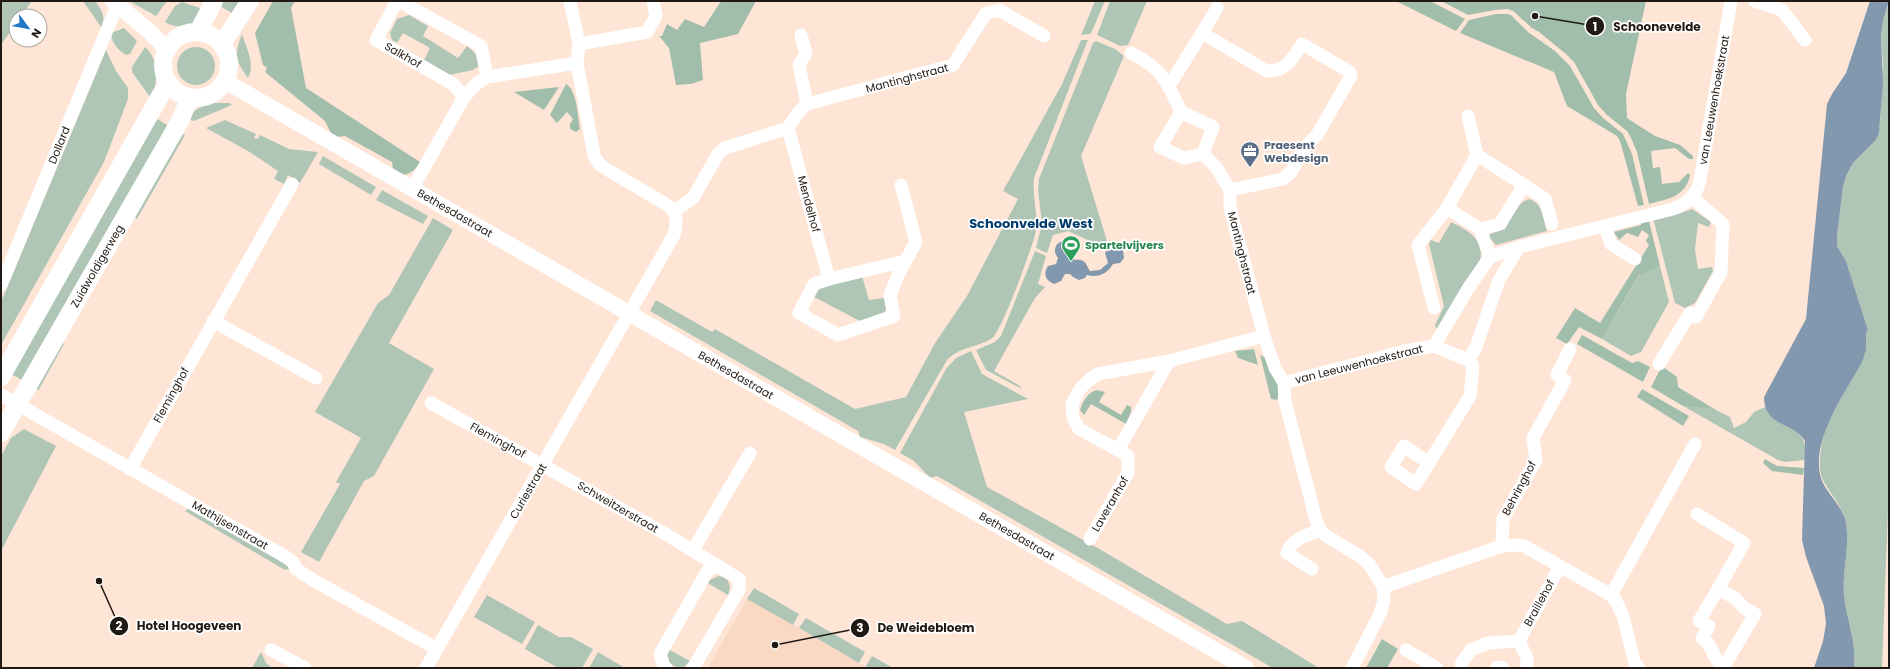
<svg xmlns="http://www.w3.org/2000/svg" width="1890" height="669" font-family="Poppins,sans-serif">
<style>
.built{fill:#f9d9c4}
.green{fill:#afc6b7}
.forest{fill:#a0beab}
.water{fill:#8198ae}
.lines{fill:none;stroke-linecap:round;stroke-linejoin:round}
.minor{stroke:#fff;stroke-width:13}
.tertiary{stroke:#fff;stroke-width:16}
.secondary{stroke:#fff;stroke-width:18}
.labels{text-anchor:middle;dominant-baseline:central;stroke-width:3.5;stroke-linejoin:round;paint-order:stroke}
.street-label{font-size:11px;fill:#211913;stroke:#fff}
.service-label{font-size:11px;font-weight:bold;fill:#4e5e75;stroke:#fff;text-anchor:start}
.leisure-label{font-size:11px;font-weight:bold;fill:#27864d;stroke:#fff;text-anchor:start}
.quarter-label{font-size:13px;font-weight:bold;fill:#003c6c;stroke:#fff}
.leader{fill:none;stroke:#211913;stroke-width:1.5}
.callout-dot{fill:#211913;stroke:#fff;stroke-width:1.5}
.mark-label{font-size:12px;text-anchor:middle;font-weight:bold;fill:#fff}
.callout-label{font-size:12px;text-anchor:middle;font-weight:bold;fill:#211913;stroke:#fff;stroke-width:3.5;stroke-linejoin:round;paint-order:stroke}
</style>
<rect width="100%" height="100%" fill="#ffe5d5"/>
<!-- built -->
<polygon class="built" points="747,599 793,625 868,668 708,668"/>
<!-- green -->
<g class="green">
<polygon points="1,1 32,1 21,16 16,16 16,23 1,45"/>
<path d="M83,1H95C101,9 107,17 101,27Z"/>
<polygon points="129,1 167,1 156,16"/>
<polygon points="223,1 243,1 235,15 220,6"/>
<polygon points="1095,1 1105,1 1092,31 1090,34 1081,35"/>
<polygon points="1110,1 1147,1 1128,45 1120,46 1097,35"/>
<path d="M182,2L200,8L202,11L193,23C183,27 175,28 165,22L175,6Z"/>
<path d="M1889,3V485L1882,668H1854C1855,656 1854,643 1851,632C1849,619 1845,608 1844,596C1842,571 1850,547 1846,523C1843,506 1830,494 1823,480C1816,467 1822,437 1828,423L1866,350V333L1868,330L1846,261L1837,246V235L1843,187L1846,176L1853,163L1876,140L1880,124L1883,65L1881,36L1883,21Z"/>
<polygon points="409,15 428,26 423,36 458,58 467,46 475,53 480,65 473,70 449,75 424,60 430,48 403,33 397,43 392,40 390,33 397,19"/>
<path d="M124,28L137,41L130,54L126,55C119,51 111,43 111,33Z"/>
<path d="M242,34C246,47 256,65 248,78C235,60 234,55 242,34Z"/>
<path d="M1081,40H1088L1034,178C1032,197 1039,216 1035,235C1030,252 1002,332 991,339C976,348 961,346 947,360L895,450L884,444L860,437L858,431L650,311L656,300L712,332L715,329L855,409L906,397L935,343L967,296L1018,199L1003,191L1062,84Z"/>
<polygon points="1096,41 1115,49 1124,56 1081,156 1107,241 1098,245 1068,231 1053,235 1047,253 1036,248 1042,224 1038,190 1039,179 1093,43"/>
<circle cx="196" cy="66" r="19"/>
<path d="M145,47C160,60 156,80 154,98L150,97L132,72V67Z"/>
<polygon points="106,50 116,71 128,88 128,99 104,162 1,345 1,302"/>
<path d="M212,103H229L232,105L194,121L187,119C193,110 202,106 212,103Z"/>
<polygon points="156,118 170,127 22,380 13,375 13,369"/>
<polygon points="225,120 256,134 254,138 258,139 260,135 289,149 318,152 300,183 288,175 284,184 274,179 278,171 248,151 206,128"/>
<polygon points="179,132 185,135 137,219 132,215"/>
<polygon points="323,156 376,187 371,195 319,164"/>
<polygon points="382,190 428,216 423,224 376,200"/>
<path d="M1529,199C1543,203 1543,219 1547,231L1496,245L1489,237L1490,234L1505,229C1511,218 1516,203 1529,199Z"/>
<polygon points="1692,209 1711,222 1709,227 1698,223 1695,249 1698,269 1712,267 1713,271 1695,303 1685,308 1675,303 1653,218 1678,214"/>
<polygon points="433,218 453,230 389,343 434,369 374,476 364,481 319,562 301,552 340,484 336,482 361,438 315,412 378,303 389,295"/>
<path d="M1451,222C1467,230 1485,239 1480,260L1437,330L1435,325L1444,306L1429,244L1431,240L1439,243Z"/>
<polygon points="1035,251 1046,256 1038,284 1045,287 1035,298 994,371 1020,386 1022,389 986,370 976,350 995,342 1001,336"/>
<polygon points="1660,266 1669,302 1641,352 1631,356 1602,339 1640,274"/>
<polygon points="862,276 869,300 884,298 886,309 883,316 860,321 814,297 819,288"/>
<polygon points="59,341 64,344 38,391 37,387"/>
<polygon points="971,351 982,374 1028,399 964,412 987,487 1096,547 1227,624 1242,621 1319,668 1273,668 937,476 930,478 914,461 900,453 946,369 956,358"/>
<path d="M1683,406L1716,410L1730,417L1734,428L1746,422L1754,412L1765,407C1781,433 1810,422 1805,460L1785,462L1778,460Z"/>
<polygon points="24,429 56,446 1,551 1,456 11,438"/>
<polygon points="190,508 287,565 289,569 285,570 185,511"/>
<path d="M718,576C729,577 732,585 728,595L706,582Z"/>
<polygon points="754,588 799,614 793,625 747,599"/>
<polygon points="487,595 535,622 522,644 474,617"/>
<polygon points="806,618 865,652 859,663 799,628"/>
<polygon points="538,625 559,637 571,637 593,649 582,668 558,668 525,649"/>
<path d="M668,649L690,661L684,667C671,669 666,661 668,649Z"/>
<polygon points="261,652 266,663 272,668 252,668"/>
<polygon points="598,652 625,668 589,668"/>
<polygon points="872,656 893,668 868,668 866,666"/>
</g>
<!-- forest -->
<g class="forest">
<path d="M273,1H295L291,8L306,88L420,162C415,170 412,173 403,175L393,169L392,162L345,136L337,137L332,135L325,121L265,72L267,68L263,65L255,33Z"/>
<polygon points="721,1 756,1 738,34 700,43 703,80 691,84 676,85 669,48 659,36 662,36 667,24 677,30 685,19 704,27"/>
<polygon points="1396,1 1430,1 1465,19 1456,31"/>
<path d="M1441,1H1646L1626,94L1627,118L1655,136L1680,145L1693,156V159H1689L1675,148L1651,151L1653,168L1660,167L1662,184L1679,182L1688,173L1690,175C1686,197 1667,199 1649,204L1637,152L1631,138L1627,131L1607,115L1598,105L1574,62L1566,54L1539,32L1532,28L1513,11L1508,9L1495,10L1468,15Z"/>
<polygon points="1496,14 1507,14 1511,15 1528,32 1555,51 1570,66 1594,108 1603,118 1623,134 1632,154 1644,205 1638,206 1620,141 1617,136 1567,106 1554,72 1460,33 1469,20"/>
<path d="M566,84C577,90 578,117 580,129L576,132L570,129V124L573,119L567,112L557,123L550,115Z"/>
<polygon points="559,87 544,110 514,92"/>
<polygon points="1649,221 1660,266 1639,275 1602,339 1579,327 1567,344 1556,338 1575,308 1600,323 1649,245 1646,241 1649,235 1642,230 1638,237 1627,233 1619,240 1614,232 1641,225 1641,222"/>
<polygon points="1582,335 1632,363 1638,361 1650,367 1643,382 1577,344"/>
<polygon points="1254,349 1258,365 1238,358 1235,351"/>
<polygon points="1260,355 1266,358 1281,390 1277,400 1271,399"/>
<polygon points="1662,366 1677,377 1678,387 1716,410 1683,406 1651,387"/>
<polygon points="1642,389 1689,416 1683,426 1637,397"/>
<path d="M1097,390L1105,392L1099,402L1121,415L1127,405L1131,407V412L1126,424L1091,404L1084,415L1080,410C1083,401 1088,392 1097,390Z"/>
<polygon points="1765,459 1777,466 1804,468 1803,475 1772,471 1763,463"/>
<polygon points="1382,639 1398,649 1387,668 1366,668"/>
</g>
<!-- water -->
<g class="water">
<path d="M1870,1H1889L1883,21L1881,36L1883,83L1879,132L1876,140L1853,163L1846,176L1843,187L1837,235V246L1846,261L1868,330L1866,333V350L1862,362C1845,393 1810,441 1821,478C1826,494 1843,505 1846,523C1850,547 1842,571 1844,596C1845,608 1849,620 1851,632C1854,643 1855,656 1854,668H1814L1823,641L1826,624L1824,606L1806,557L1802,540L1805,441C1794,422 1764,427 1764,397L1806,319L1827,104L1832,94L1846,73Z"/>
<path d="M1066,240C1074,244 1076,250 1072,257L1075,260C1086,258 1086,265 1090,271L1100,270L1108,263L1105,253L1111,246L1120,247L1123,251L1124,258L1120,263L1113,264C1107,274 1098,278 1087,275L1085,278L1079,280L1073,277L1070,274H1065L1061,281L1054,284C1045,280 1043,274 1048,266L1056,264L1058,258C1052,250 1055,242 1066,240Z"/>
</g>
<g class="lines">
<!-- minor -->
<g class="minor">
<polyline points="397,1 376,40 453,84 464,97"/>
<polyline points="399,1 481,46 487,77"/>
<polyline points="1755,1 1782,10 1805,40"/>
<polyline points="1202,33 1217,8"/>
<polyline points="801,35 806,53 799,65 807,104"/>
<polyline points="579,44 647,32 656,16 653,1"/>
<path d="M1131,53C1162,68 1167,82 1181,112"/>
<path d="M1169,86L1202,33L1267,71C1286,72 1293,58 1302,44L1350,72L1351,76L1317,135L1305,147L1291,172L1283,179L1230,190"/>
<polygon points="1181,112 1213,127 1203,154 1184,158 1160,147"/>
<polyline points="1468,116 1477,155"/>
<polyline points="788,128 829,279 814,284 799,313 838,335 894,316 890,295 899,273 916,242 901,185"/>
<polyline points="1203,154 1216,167 1230,190 1230,208 1264,336 1275,368 1284,383 1285,401 1316,520 1320,530 1325,535 1361,557 1370,565 1383,587 1384,600 1380,614 1352,668"/>
<polyline points="412,189 464,97 476,84 487,77 577,63"/>
<polyline points="1447,208 1477,155 1524,185"/>
<polyline points="674,211 693,198 718,154 725,148 788,128 797,114 807,104 953,65 986,13 999,10 1044,36"/>
<polyline points="1605,227 1611,244 1635,259"/>
<polyline points="1490,257 1480,229 1500,224 1524,185 1545,199 1552,224"/>
<polyline points="829,279 905,261"/>
<polyline points="1,285 119,1"/>
<polyline points="1434,308 1418,245 1447,208 1480,229"/>
<polyline points="213,321 316,378"/>
<polyline points="1434,346 1468,360"/>
<polyline points="1659,364 1690,313 1696,317 1721,272 1723,224 1692,197"/>
<path d="M1284,383L1405,351L1434,346L1469,287L1490,257L1519,247L1673,209C1688,203 1697,195 1700,180L1731,1"/>
<polyline points="1,395 286,557 293,562 296,569 313,580 437,649"/>
<polyline points="431,403 664,533 739,579 739,590 693,668"/>
<polyline points="1118,450 1079,429 1073,418 1072,404 1080,389 1089,380 1098,374 1169,361"/>
<polyline points="1429,463 1404,446 1391,467 1416,484 1470,396 1473,366 1468,360 1476,347 1499,280 1519,247"/>
<polyline points="130,469 292,184"/>
<polyline points="1697,514 1744,543 1718,589 1735,598 1744,608 1755,614 1723,668"/>
<polyline points="1090,539 1128,473 1128,456 1118,450 1169,361 1264,336"/>
<polyline points="1502,546 1503,519 1536,460 1533,438 1565,380 1557,375 1570,349"/>
<polyline points="693,550 750,453"/>
<path d="M1312,569L1287,553C1291,539 1308,535 1320,530"/>
<polyline points="1383,587 1502,546 1515,545 1524,546 1611,595 1616,601 1623,616 1635,664 1639,668"/>
<path d="M1718,589L1699,621L1709,626L1702,638C1715,646 1710,658 1724,666"/>
<polyline points="1611,595 1695,444"/>
<polyline points="271,650 305,668"/>
<polyline points="1406,650 1437,668"/>
<polyline points="1461,664 1471,650 1488,643 1519,641"/>
<path d="M426,668L674,235C677,223 678,215 669,206L606,169L599,164L594,155L577,63L579,44L570,1"/>
<polyline points="666,668 664,667 660,654 708,570 718,566"/>
<polyline points="1496,668 1500,667 1503,668"/>
<polyline points="1527,668 1527,658 1519,641 1560,566"/>
</g>
<!-- tertiary -->
<g class="tertiary">
<polyline points="113,1 150,32 167,50"/>
<polyline points="225,81 1246,668"/>
</g>
<!-- secondary -->
<g class="secondary">
<polyline points="198,32 214,1"/>
<circle cx="196" cy="65" r="33"/>
<polyline points="222,44 250,1"/>
<polyline points="1,377 168,82"/>
<polyline points="1,433 180,121 190,97"/>
</g>
</g>
<!-- icons -->
<defs>
<g id="office-pin" transform="scale(1)"><path d="M0 17L-7.5 6A9.5 9.5 0 1 1 7.5 6Z" fill="#5c6f8a" stroke="#fff"/><path d="M-6-3h4V-5.5h4V-3h4V5H-6ZM-1-4.5V-3h2v-1.5ZM-6 0V1H6V0Z" fill="#fff"/></g>
<g id="stadium-pin" transform="scale(1)"><path d="M0 17L-7.5 6A9.5 9.5 0 1 1 7.5 6Z" fill="#2e9e5b" stroke="#fff"/><path d="M0-5a6.5 5 0 1 0 0 10a6.5 5 0 1 0 0-10ZM-3.5-1.8h7v3.6h-7Z" fill="#fff"/></g>
</defs>
<g fill-rule="evenodd">
<use href="#office-pin" x="1250" y="151"/>
<use href="#stadium-pin" x="1071" y="245"/>
</g>
<g class="labels">
<!-- street labels -->
<g class="street-label">
<text transform="translate(403 55) rotate(30)">Salkhof</text>
<text transform="translate(907 78) rotate(-15)">Mantinghstraat</text>
<text transform="translate(1714 100) rotate(-80)">van Leeuwenhoekstraat</text>
<text transform="translate(59 145) rotate(-68)">Dollard</text>
<text transform="translate(809 204) rotate(75)">Mendelhof</text>
<text transform="translate(455 213) rotate(30)">Bethesdastraat</text>
<text transform="translate(1242 253) rotate(76)">Mantinghstraat</text>
<text transform="translate(97 266) rotate(-60)">Zuidwoldigerweg</text>
<text transform="translate(1359 364) rotate(-14)">van Leeuwenhoekstraat</text>
<text transform="translate(736 375) rotate(30)">Bethesdastraat</text>
<text transform="translate(171 395) rotate(-61)">Fleminghof</text>
<text transform="translate(498 440) rotate(29)">Fleminghof</text>
<text transform="translate(1519 488) rotate(-62)">Behringhof</text>
<text transform="translate(528 491) rotate(-60)">Curiestraat</text>
<text transform="translate(1110 504) rotate(-60)">Laveranhof</text>
<text transform="translate(618 507) rotate(30)">Schweitzerstraat</text>
<text transform="translate(230 525) rotate(30)">Mathijsenstraat</text>
<text transform="translate(1017 536) rotate(30)">Bethesdastraat</text>
<text transform="translate(1539 603) rotate(-61)">Braillehof</text>
</g>
<!-- service labels -->
<g class="service-label">
<text x="1264" y="145">Praesent<tspan x="1264" dy="13">Webdesign</tspan></text>
</g>
<!-- leisure labels -->
<g class="leisure-label">
<text x="1085" y="245">Spartelvijvers</text>
</g>
<!-- quarter labels -->
<g class="quarter-label">
<text x="1031" y="223">Schoonvelde West</text>
</g>
</g>
<!-- callouts -->
<path class="leader" d="M1535 16L1595 26M99 581L119 626M775 645L860 628"/>
<g class="callout-dot">
<circle cx="1535" cy="16" r="4"/>
<circle cx="99" cy="581" r="4"/>
<circle cx="775" cy="645" r="4"/>
<circle cx="1595" cy="26" r="10"/>
<circle cx="119" cy="626" r="10"/>
<circle cx="860" cy="628" r="10"/>
</g>
<g class="mark-label">
<text x="1595" y="31">1</text>
<text x="119" y="630">2</text>
<text x="860" y="632">3</text>
</g>
<g class="callout-label">
<text x="1657" y="31">Schoonevelde</text>
<text x="189" y="630">Hotel Hoogeveen</text>
<text x="926" y="632">De Weidebloem</text>
</g>
<!-- border -->
<rect width="1890" height="669" fill="none" stroke="#211913" stroke-width="4"/>
<!-- north arrow -->
<g transform="translate(28 28) rotate(122)"><circle r="19" fill="#ffffff" stroke="#a6a3a1"/>
<path d="M0-3L7 15L0 10L-7 15Z" fill="#2077c5"/>
<text y="-6" font-size="11" font-weight="bold" text-anchor="middle" fill="#211913">N</text>
</g>
</svg>
